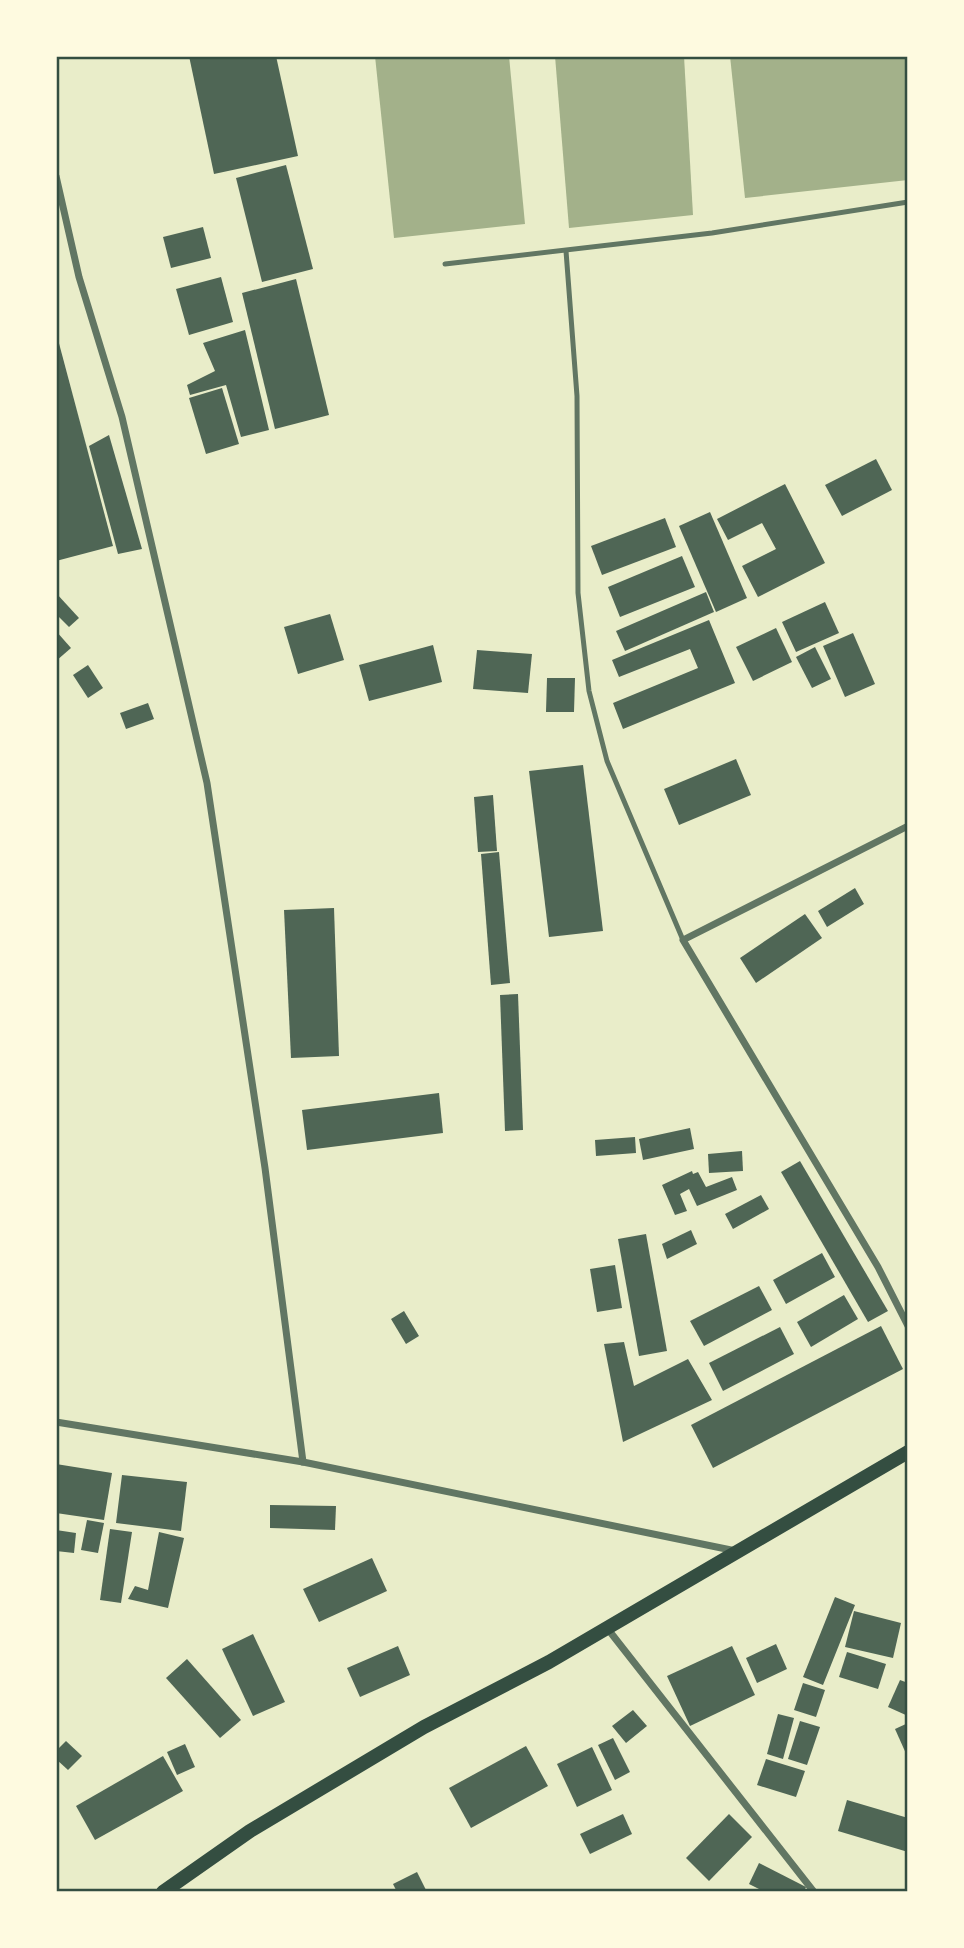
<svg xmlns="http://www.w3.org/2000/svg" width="964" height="1948" font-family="Ubuntu,sans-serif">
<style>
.water{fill:#a3b18a}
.building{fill:#4f6655}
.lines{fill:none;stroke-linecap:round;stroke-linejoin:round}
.service{stroke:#617663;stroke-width:5}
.minor{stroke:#617663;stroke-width:7}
.secondary{stroke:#344e41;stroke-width:14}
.neatline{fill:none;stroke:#344e41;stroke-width:2.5}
</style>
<rect width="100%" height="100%" fill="#e9edc9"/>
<!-- water -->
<g class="water">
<polygon points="375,56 509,56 525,224 394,238"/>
<polygon points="555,56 684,56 693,215 569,228"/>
<polygon points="730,56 908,56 908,180 745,198"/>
</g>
<!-- building -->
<g class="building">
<polygon points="189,56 276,56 298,156 214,174"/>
<polygon points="286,165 313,269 262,282 236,178"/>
<polygon points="203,227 211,258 171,268 163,237"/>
<polygon points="221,277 233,322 189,335 176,289"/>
<polygon points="296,279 329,415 275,429 242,293"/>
<polygon points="245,330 269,430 241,437 226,385 190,395 187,385 215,371 203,343"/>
<polygon points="56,332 113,546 56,561"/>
<polygon points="222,388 239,444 206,454 189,398"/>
<polygon points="109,435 142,549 118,554 89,446"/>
<polygon points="876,459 892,490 842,516 825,485"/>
<polygon points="785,484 825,563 758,597 742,566 776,549 762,523 728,540 717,519"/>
<polygon points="710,512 747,598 716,612 679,526"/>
<polygon points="665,518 676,547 602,575 591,546"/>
<polygon points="682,556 695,587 620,617 608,587"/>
<polygon points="706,592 714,612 625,651 616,631"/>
<polygon points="56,593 79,618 69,627 56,614"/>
<polygon points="825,602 839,633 796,652 782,622"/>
<polygon points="330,614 344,660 298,674 284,627"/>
<polygon points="709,620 735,683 623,729 613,703 698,668 690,649 619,677 612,660"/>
<polygon points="776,628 792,662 753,681 736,647"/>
<polygon points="56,631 71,648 56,661"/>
<polygon points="853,633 875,684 845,697 823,646"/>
<polygon points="433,645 442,682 369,701 359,665"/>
<polygon points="815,647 831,679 812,688 796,657"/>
<polygon points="477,650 532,654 528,693 473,689"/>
<polygon points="88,665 103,688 88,698 73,675"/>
<polygon points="547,678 575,678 574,712 546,712"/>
<polygon points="148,703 154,719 126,729 120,713"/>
<polygon points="736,759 751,795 679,825 664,789"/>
<polygon points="583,765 603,931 549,937 529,771"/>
<polygon points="493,795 497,851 478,852 474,797"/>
<polygon points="499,852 510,983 491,985 481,854"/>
<polygon points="855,888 864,904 827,927 818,911"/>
<polygon points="334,908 339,1056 291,1058 284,910"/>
<polygon points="805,914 822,938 756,983 740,958"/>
<polygon points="518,994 523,1130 505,1131 500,995"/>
<polygon points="439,1093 443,1133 307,1150 302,1110"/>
<polygon points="690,1128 694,1149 643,1160 639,1139"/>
<polygon points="635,1137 636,1153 596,1156 595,1140"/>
<polygon points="742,1151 743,1171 709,1173 708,1154"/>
<polygon points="800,1161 888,1311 868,1322 781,1172"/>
<polygon points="692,1171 693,1174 698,1172 706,1187 732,1177 737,1190 697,1206 689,1189 680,1194 687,1211 675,1215 662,1185"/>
<polygon points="761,1195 769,1209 733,1229 725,1214"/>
<polygon points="691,1230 697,1244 667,1259 662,1244"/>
<polygon points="646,1234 667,1351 639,1356 618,1239"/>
<polygon points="822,1253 835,1277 786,1304 773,1280"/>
<polygon points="615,1265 622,1308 597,1312 590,1269"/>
<polygon points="759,1286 772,1310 704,1346 690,1321"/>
<polygon points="844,1295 858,1319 811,1347 797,1322"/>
<polygon points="404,1311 419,1336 406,1344 391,1319"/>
<polygon points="881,1326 903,1369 713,1468 691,1425"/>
<polygon points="780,1327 794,1354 723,1391 709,1363"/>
<polygon points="624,1342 634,1386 688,1359 712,1400 623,1442 604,1344"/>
<polygon points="56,1464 112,1473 104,1520 56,1513"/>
<polygon points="122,1475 187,1482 181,1531 116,1523"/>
<polygon points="270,1505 336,1506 335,1530 270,1528"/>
<polygon points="87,1520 104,1523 98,1553 81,1550"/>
<polygon points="110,1529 132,1532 121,1603 100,1600"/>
<polygon points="56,1530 76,1533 74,1553 56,1551"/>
<polygon points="159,1532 184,1538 168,1608 128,1599 135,1586 148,1590"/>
<polygon points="372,1558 387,1591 319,1622 303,1589"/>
<polygon points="835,1597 855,1605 823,1685 803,1677"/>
<polygon points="854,1611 901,1623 893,1658 845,1647"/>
<polygon points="253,1634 285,1702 253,1716 222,1649"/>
<polygon points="776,1644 787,1669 757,1683 746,1658"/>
<polygon points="398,1646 410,1675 360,1697 347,1668"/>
<polygon points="732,1646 755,1695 690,1726 667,1676"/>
<polygon points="847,1652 886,1664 878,1689 839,1677"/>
<polygon points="187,1659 241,1720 220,1738 166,1678"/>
<polygon points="900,1680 908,1683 908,1716 888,1707"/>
<polygon points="803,1683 825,1690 816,1717 794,1710"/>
<polygon points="633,1710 647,1726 626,1743 612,1726"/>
<polygon points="778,1714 794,1718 783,1759 767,1754"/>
<polygon points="800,1721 820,1727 807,1765 788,1759"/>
<polygon points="908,1723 908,1758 895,1729"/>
<polygon points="613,1738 630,1772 615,1780 598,1745"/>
<polygon points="66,1741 82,1756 68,1770 56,1759 56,1751"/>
<polygon points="185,1744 195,1767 177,1775 167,1752"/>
<polygon points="526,1746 548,1786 471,1828 449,1788"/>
<polygon points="592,1747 612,1790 577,1807 557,1764"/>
<polygon points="163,1756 183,1791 95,1840 76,1806"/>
<polygon points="766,1759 805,1771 796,1797 757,1785"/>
<polygon points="847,1800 908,1818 908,1852 838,1831"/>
<polygon points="623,1814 632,1834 590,1854 580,1834"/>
<polygon points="729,1814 752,1837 709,1881 686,1858"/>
<polygon points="759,1863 806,1887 804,1892 765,1892 749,1884"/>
<polygon points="417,1872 427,1892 397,1892 393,1884"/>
</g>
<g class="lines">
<!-- service -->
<g class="service">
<polyline points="566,251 577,396 578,593 589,691 607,761 683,940"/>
<polyline points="445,264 712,233 908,202"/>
</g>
<!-- minor -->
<g class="minor">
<polyline points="56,176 79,277 122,417 207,783 265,1168 303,1462"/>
<polyline points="908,826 683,940 878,1267 908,1326"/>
<polyline points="56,1422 303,1462 736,1551"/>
<polyline points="607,1628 814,1892"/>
</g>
<!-- secondary -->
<polyline class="secondary" points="163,1892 250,1831 424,1727 549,1662 908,1452"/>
</g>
<!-- border -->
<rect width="964" height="1948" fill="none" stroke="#fefae0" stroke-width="116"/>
<rect x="58" y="58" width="848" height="1832" class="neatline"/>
</svg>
